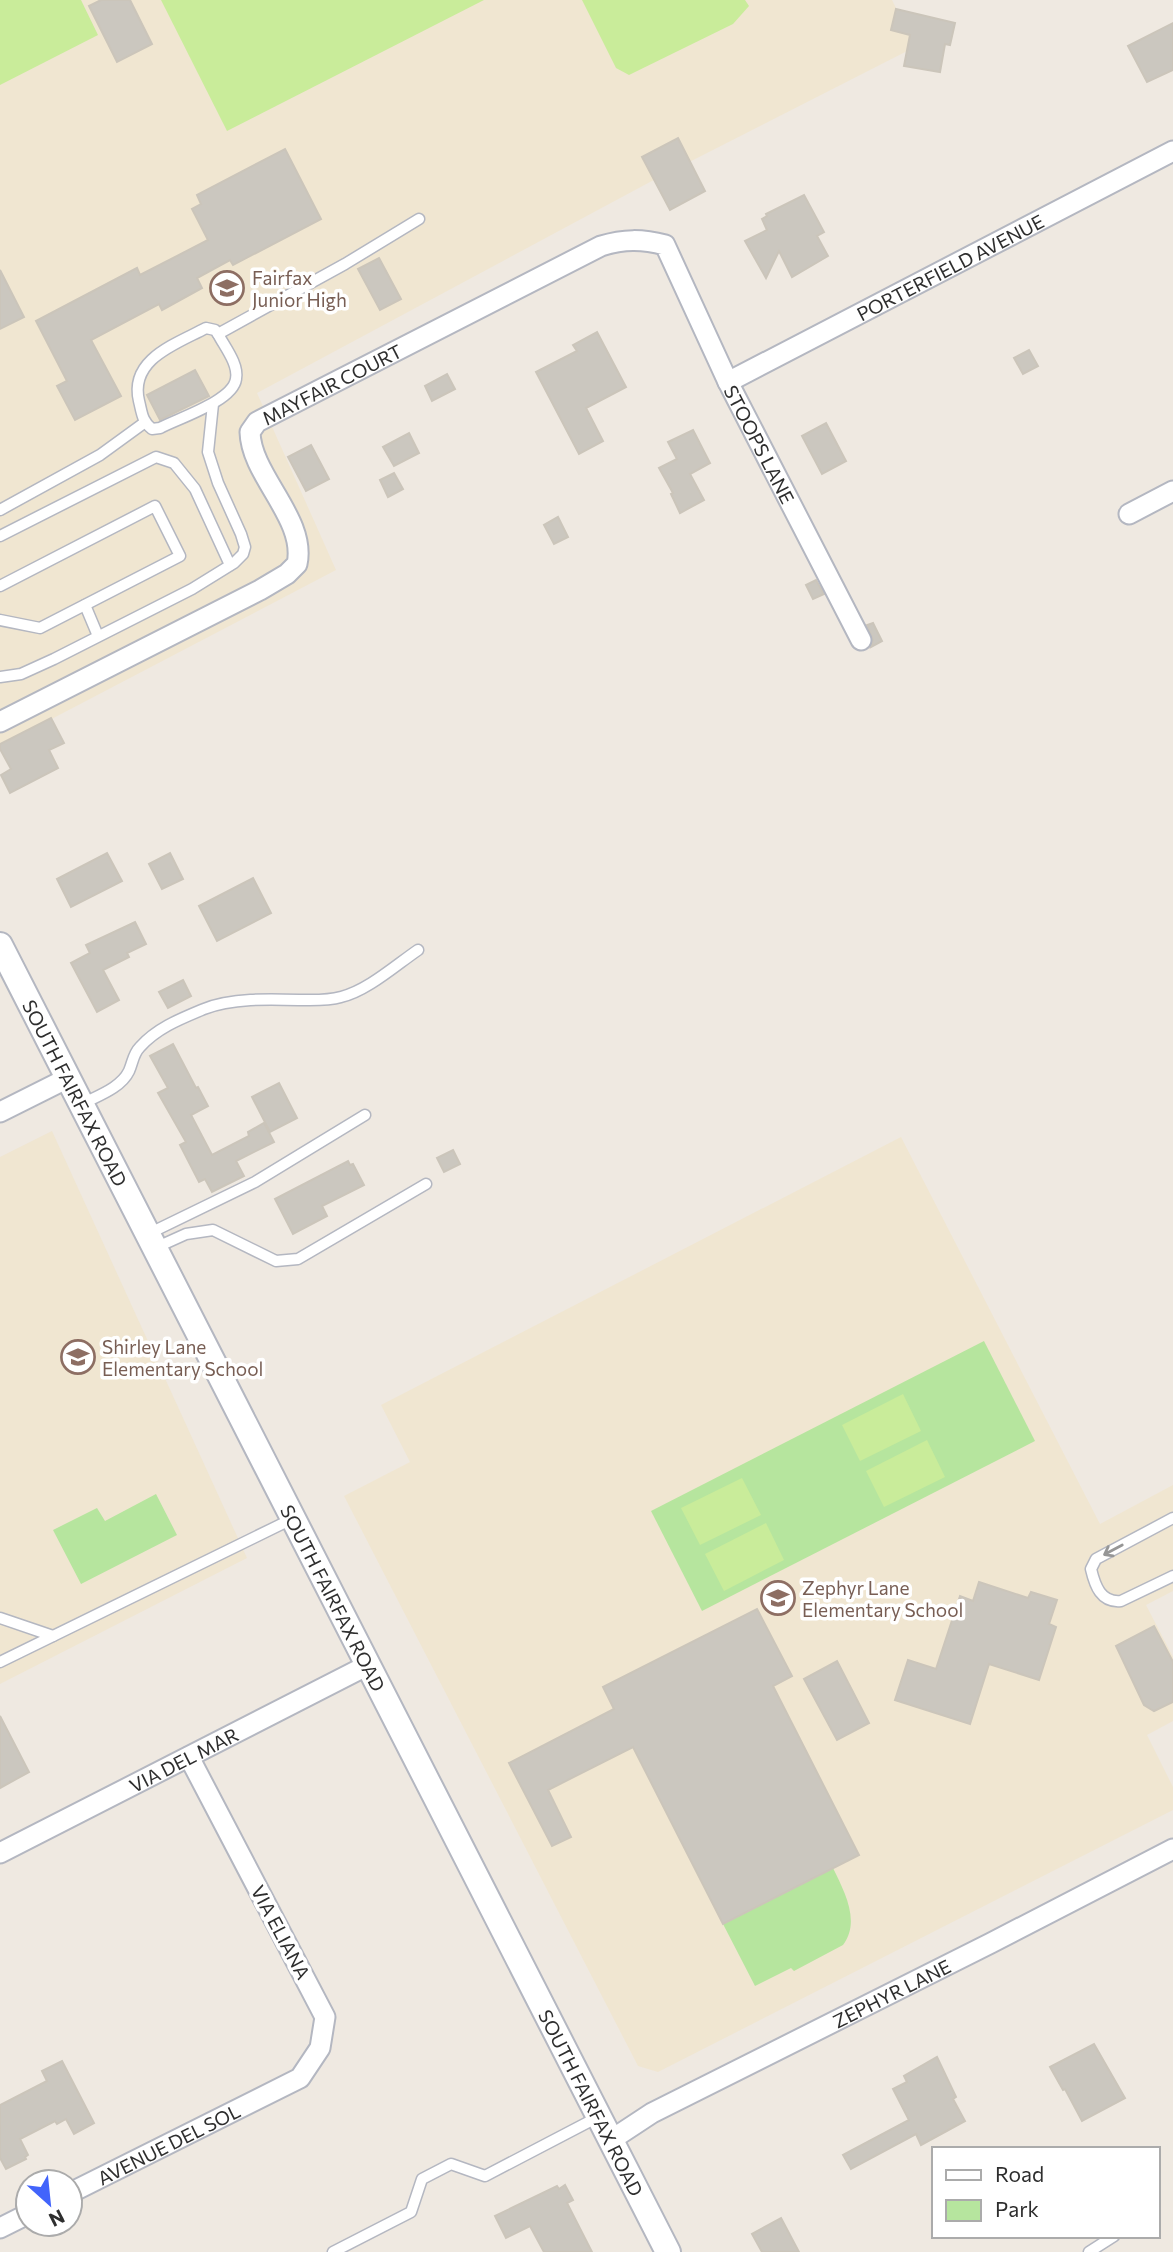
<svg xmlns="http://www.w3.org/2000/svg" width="1173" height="2252" font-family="Commissioner,sans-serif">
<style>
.education{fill:#f0e6d1}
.green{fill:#b6e59e}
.pitch{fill:#c9ec9a}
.building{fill:#cbc7bf;stroke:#cbc5ba;stroke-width:2}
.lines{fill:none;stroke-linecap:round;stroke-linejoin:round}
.service-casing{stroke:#b4b7c1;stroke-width:13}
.minor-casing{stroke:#b4b7c1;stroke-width:23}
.tertiary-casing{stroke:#b4b7c1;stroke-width:28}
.service{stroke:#fff;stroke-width:10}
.minor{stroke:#fff;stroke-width:19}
.tertiary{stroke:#fff;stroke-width:24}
.oneway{stroke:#969696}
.labels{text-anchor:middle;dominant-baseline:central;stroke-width:7;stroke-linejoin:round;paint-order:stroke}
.street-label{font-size:19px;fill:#2e2e2e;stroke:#fff}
.education-label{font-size:19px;fill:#785e54;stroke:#fff;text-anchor:start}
</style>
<rect width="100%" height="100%" fill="#efe9e1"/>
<!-- education -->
<g class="education">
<polygon points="0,0 892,0 915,47 650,182 257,393 336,570 0,746"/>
<polygon points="52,1131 247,1558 0,1684 0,1157"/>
<polygon points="901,1137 1100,1524 1173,1485 1173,1591 1146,1605 1173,1657 1173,1721 1147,1735 1173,1787 1173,1810 658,2072 638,2066 344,1496 410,1462 381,1405"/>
</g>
<!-- green -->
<g class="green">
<polygon points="984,1341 1035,1441 702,1611 651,1511"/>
<polygon points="156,1494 177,1535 81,1584 53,1530 97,1508 105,1521"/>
<path d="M833,1868C844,1891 861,1921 843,1945L794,1971L791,1968L755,1986L723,1924Z"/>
</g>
<!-- pitch -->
<g class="pitch">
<polygon points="0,0 81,0 98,35 0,85"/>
<polygon points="161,0 484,0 227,131"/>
<polygon points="582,0 745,0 749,6 733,24 629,75 616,68"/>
<polygon points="903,1394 921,1431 860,1461 842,1425"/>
<polygon points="927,1440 945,1477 884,1507 866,1471"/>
<polygon points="742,1478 761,1515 700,1545 681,1508"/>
<polygon points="766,1523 784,1560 724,1591 705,1554"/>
</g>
<!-- building -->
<g class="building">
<polygon points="101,0 130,0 152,44 117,62 89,6"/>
<polygon points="896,9 955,23 950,45 945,44 940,72 904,66 910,35 891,30"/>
<polygon points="1173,23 1173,70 1147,82 1128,46"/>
<polygon points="678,138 705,191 670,210 642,157"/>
<polygon points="285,149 321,219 233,265 230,260 197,278 202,288 162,310 159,304 91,340 121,396 75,420 57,386 67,381 36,321 137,268 140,275 208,240 192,209 201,204 197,195"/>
<polygon points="804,195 824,232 817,236 828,256 792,277 779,251 766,278 745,241 767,230 762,219 767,216 766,214"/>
<polygon points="379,258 401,299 380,310 358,269"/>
<polygon points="0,270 24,317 0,329"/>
<polygon points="597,332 626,387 586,408 603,441 579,454 536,372 577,351 573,345"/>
<polygon points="1029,350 1038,366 1023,374 1014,358"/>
<polygon points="195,370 209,396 160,420 147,395"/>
<polygon points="447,374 455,389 432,401 425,386"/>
<polygon points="826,423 846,461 822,474 802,436"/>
<polygon points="693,430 710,463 690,474 704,500 680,513 671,494 673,493 659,468 677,459 668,442"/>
<polygon points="409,433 419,453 394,466 383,447"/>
<polygon points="311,445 329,479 306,491 288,457"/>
<polygon points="394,473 403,489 388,497 380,480"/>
<polygon points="558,517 568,537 554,544 544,525"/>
<polygon points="816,580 824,594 813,599 806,585"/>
<polygon points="873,623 882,641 871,647 873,640 867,625"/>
<polygon points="51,718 64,743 49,750 58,768 10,793 1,775 11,769 0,749 0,744"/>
<polygon points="107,853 122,881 71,907 57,879"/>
<polygon points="170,853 183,879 162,889 149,864"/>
<polygon points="253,878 271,913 217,941 199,906"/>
<polygon points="135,922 146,944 127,953 129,957 103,970 119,1000 97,1012 71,963 90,953 86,945"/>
<polygon points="183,980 191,996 168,1008 159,992"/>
<polygon points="173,1044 196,1088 198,1087 208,1106 191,1115 212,1155 249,1136 248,1132 264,1123 274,1142 236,1161 244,1176 212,1192 205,1179 199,1182 180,1145 186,1142 158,1093 168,1088 150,1056"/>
<polygon points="279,1083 297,1118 270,1132 252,1097"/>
<polygon points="453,1150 460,1164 444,1172 437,1158"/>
<polygon points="348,1161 350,1165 353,1164 364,1185 322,1206 327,1216 293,1234 275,1199"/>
<polygon points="979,1582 1028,1598 1031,1592 1057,1600 1049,1624 1056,1627 1039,1680 989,1664 970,1724 895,1700 908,1660 936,1669 960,1596 973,1601"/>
<polygon points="757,1609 792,1676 773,1686 859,1855 723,1924 633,1747 548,1790 571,1837 552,1846 509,1763 614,1709 603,1687"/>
<polygon points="1154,1626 1173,1662 1173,1702 1154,1711 1144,1705 1116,1646"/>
<polygon points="837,1661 869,1723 837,1740 804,1679"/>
<polygon points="0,1716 29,1772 0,1788"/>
<polygon points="1094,2044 1125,2098 1082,2121 1065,2089 1063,2090 1050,2067"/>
<polygon points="937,2057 956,2097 953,2099 965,2121 921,2145 916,2134 851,2169 843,2155 909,2120 893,2089 907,2082 904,2076"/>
<polygon points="62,2061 94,2123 74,2134 66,2119 57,2124 55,2121 20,2139 28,2155 25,2157 26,2159 6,2169 0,2158 0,2105 47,2081 42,2071"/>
<polygon points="565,2185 573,2200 567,2203 592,2252 544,2252 530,2226 506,2238 495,2216 557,2186 559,2189"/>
<polygon points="781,2218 799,2252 762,2252 752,2234"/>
</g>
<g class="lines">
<!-- service casing -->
<g class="service-casing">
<g id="service">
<path d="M206,328L215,330L218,334C224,346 239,364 236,379C233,401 179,418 160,428L152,429C142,421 142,413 139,401C129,359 176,344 206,328Z"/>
<polyline points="218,334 345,264 419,219"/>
<polyline points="0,510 100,455 144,423"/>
<polyline points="0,536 156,457 174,463 195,489 230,565"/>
<polyline points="0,586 155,506 180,556 40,628 0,620"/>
<polyline points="85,605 98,636"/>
<polyline points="0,677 21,674 54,659 192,589 234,563 243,554 245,547 241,534 218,483 208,452 213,404"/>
<path d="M82,1104C97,1096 121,1088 129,1071C133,1062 133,1054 140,1047C157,1028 180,1019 204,1009C231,998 269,999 299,1000C313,1000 327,1001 341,997C367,991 396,965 418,950"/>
<polyline points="148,1234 255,1182 365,1115"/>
<polyline points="155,1248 186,1234 213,1230 276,1261 298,1259 426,1184"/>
<path d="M1173,1518L1096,1559L1091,1569C1095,1586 1101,1603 1121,1601L1173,1576"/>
<polyline points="0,1618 53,1636"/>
<polyline points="0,1662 292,1519"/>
<polyline points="333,2252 411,2212 422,2179 451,2164 485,2176 598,2117"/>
<polyline points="1089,2252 1114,2236"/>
</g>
</g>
<!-- minor casing -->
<g class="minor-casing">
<g id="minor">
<path id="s1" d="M728,382L1173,151"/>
<polyline points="1129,514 1173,491"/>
<path id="s2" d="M0,722L260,590L287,574L297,564C307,519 251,476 250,432L257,422L601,246C624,239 642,239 665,245L728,382L861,640"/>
<polyline points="0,1112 68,1078"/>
<path id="s3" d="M0,1853L368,1665"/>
<path id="s4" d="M611,2140L652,2113L991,1943L1173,1849"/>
<path id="s5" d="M70,2193L300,2078L320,2048L325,2017L189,1757"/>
<polyline points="0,2228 28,2214"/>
</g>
</g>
<!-- tertiary casing -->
<g class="tertiary-casing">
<g id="tertiary">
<path id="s6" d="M0,945L668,2252"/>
</g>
</g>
<!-- service -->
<use href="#service" class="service"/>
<!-- minor -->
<use href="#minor" class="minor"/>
<!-- tertiary -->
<use href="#tertiary" class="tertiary"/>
</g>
<!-- one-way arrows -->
<defs><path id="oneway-shaft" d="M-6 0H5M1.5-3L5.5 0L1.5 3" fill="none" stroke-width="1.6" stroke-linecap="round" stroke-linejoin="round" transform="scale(1.75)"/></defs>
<use class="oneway" href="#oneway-shaft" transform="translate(1113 1550) rotate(152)"/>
<!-- icons -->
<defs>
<g id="school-ring" transform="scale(1.75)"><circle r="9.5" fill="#fff" stroke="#8d6e63" stroke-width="1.5"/><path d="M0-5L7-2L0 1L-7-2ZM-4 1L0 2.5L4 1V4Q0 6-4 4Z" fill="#8d6e63"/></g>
</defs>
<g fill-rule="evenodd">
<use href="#school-ring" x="227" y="288"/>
<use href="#school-ring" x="78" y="1357"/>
<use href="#school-ring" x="778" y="1598"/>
</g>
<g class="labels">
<!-- street labels -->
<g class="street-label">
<text stroke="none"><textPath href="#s1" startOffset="250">PORTERFIELD AVENUE</textPath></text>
<text stroke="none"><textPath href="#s2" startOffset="576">MAYFAIR COURT</textPath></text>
<text stroke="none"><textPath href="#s2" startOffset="1164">STOOPS LANE</textPath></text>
<text stroke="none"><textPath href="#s6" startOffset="166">SOUTH FAIRFAX ROAD</textPath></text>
<text stroke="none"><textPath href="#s6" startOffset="733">SOUTH FAIRFAX ROAD</textPath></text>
<text stroke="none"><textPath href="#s3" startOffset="206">VIA DEL MAR</textPath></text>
<text transform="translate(281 1932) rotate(62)">VIA ELIANA</text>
<text stroke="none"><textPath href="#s4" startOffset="317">ZEPHYR LANE</textPath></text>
<text stroke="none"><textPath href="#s6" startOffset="1300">SOUTH FAIRFAX ROAD</textPath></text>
<text stroke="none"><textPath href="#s5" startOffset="110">AVENUE DEL SOL</textPath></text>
</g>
<!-- education labels -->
<g class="education-label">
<text x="252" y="277">Fairfax<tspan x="252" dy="22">Junior High</tspan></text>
<text x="102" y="1346">Shirley Lane<tspan x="102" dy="22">Elementary School</tspan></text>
<text x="802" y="1587">Zephyr Lane<tspan x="802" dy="22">Elementary School</tspan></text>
</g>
</g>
<!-- legend -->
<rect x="932" y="2147" width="228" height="91" fill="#ffffff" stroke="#ababab" stroke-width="2"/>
<rect x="946" y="2170" width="35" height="10" fill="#ffffff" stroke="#ababab" stroke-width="2"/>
<text x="995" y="2182" font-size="21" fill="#2e2e2e">Road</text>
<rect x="946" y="2200" width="35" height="21" fill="#b6e59e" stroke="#ababab" stroke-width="2"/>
<text x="995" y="2217" font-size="21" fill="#2e2e2e">Park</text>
<!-- north arrow -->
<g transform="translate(49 2203) rotate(153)"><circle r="33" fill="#ffffff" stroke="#ababab" stroke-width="2"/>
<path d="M0-5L12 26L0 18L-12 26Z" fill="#4264fb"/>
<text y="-10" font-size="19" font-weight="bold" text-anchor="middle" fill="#2e2e2e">N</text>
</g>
</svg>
